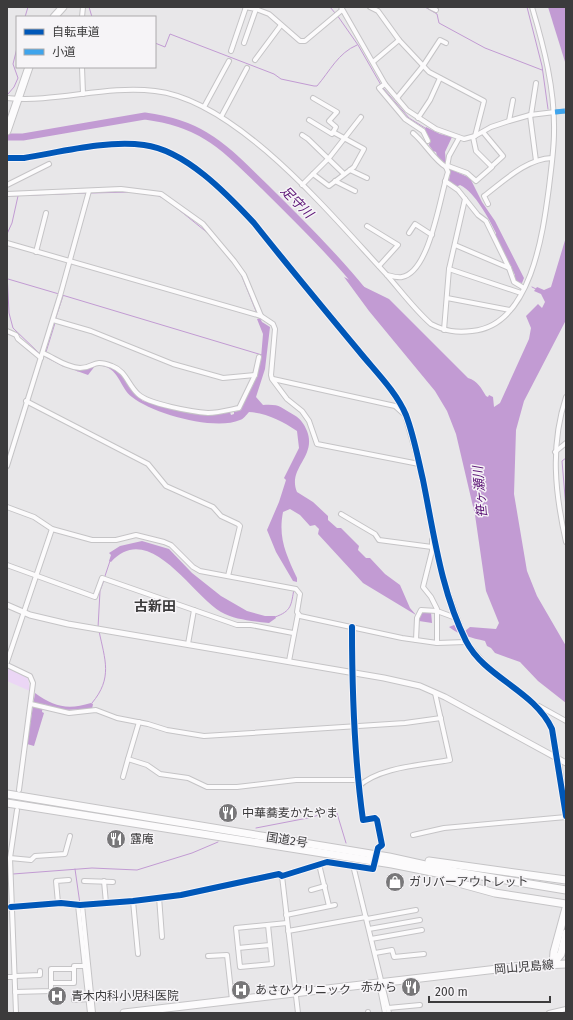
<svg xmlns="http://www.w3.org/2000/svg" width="573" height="1020" font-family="'Fira Sans','Noto Sans JP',sans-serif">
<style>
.green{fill:#ebd6f5}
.water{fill:#c29bd3}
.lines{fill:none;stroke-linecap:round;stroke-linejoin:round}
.stream{stroke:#c29bd3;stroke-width:1}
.river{stroke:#c29bd3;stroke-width:7}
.pedestrian-casing{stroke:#c5c4c6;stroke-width:5}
.minor-casing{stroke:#c5c4c6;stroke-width:6}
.tertiary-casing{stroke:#c5c4c6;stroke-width:7}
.primary-casing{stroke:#c5c4c6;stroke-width:9}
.trunk-casing{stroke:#c5c4c6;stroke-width:9}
.pedestrian{stroke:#fcfbfc;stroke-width:3}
.minor{stroke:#fcfbfc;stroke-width:4}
.tertiary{stroke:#fcfbfc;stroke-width:5}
.primary{stroke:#fcfbfc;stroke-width:7}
.trunk{stroke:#fcfbfc;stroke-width:7}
.quiet{stroke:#3fa4ec;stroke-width:5;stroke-dasharray:10 5;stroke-linecap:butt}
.cycleway-casing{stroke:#f6f4f7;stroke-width:8}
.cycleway{stroke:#0057b8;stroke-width:6}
.labels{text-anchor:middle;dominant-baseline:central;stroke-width:3;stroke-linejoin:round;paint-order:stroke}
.poi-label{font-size:12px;fill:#3c3b3c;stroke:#f6f4f7;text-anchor:start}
.street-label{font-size:12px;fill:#3c3b3c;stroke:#f6f4f7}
.water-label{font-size:13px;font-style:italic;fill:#591073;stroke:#f6f4f7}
.quarter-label{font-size:14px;font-weight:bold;fill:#3c3b3c;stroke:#f6f4f7}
</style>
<rect width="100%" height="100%" fill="#e8e7e9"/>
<!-- green -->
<polygon class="green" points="7,668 28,677 30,691 7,681"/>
<!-- water -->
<g class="water">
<polygon points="548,7 566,7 566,65"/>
<path d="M426,127L440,134L452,137L445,152L446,163L450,169L470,178L482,202L495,221L524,278L522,283L515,282V275L496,237V233C489,219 475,192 460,185L456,187L449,181L450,171L438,159L436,152L433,151L429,145L430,141L424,130Z"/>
<path d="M566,237V320L524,401L516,430L514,494L527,571L537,596L566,646V703L538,681L520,662L495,653L491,648L487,646L485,641C472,638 459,635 449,627L454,625L465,631L470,627L496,629L499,623L486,591L475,515L456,434L447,411L435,391L369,311L344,277L389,299L468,378C478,381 481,388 486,396L488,397L489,395L493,397L494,407L500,403L529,339L531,328L526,316L538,304L542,308L545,302L541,294L534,291L537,287L544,290L551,287Z"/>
<path d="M260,318L262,322L270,327L265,369L256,397L263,405C280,404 280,407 294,415C301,419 304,424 307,431C317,457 287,468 297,492L313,502L328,516V520L337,528H341L359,546L358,550L366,558H370L385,574L400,585L410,608L416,615L363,583L318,534L319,529L315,525L310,526L300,515L290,509L283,512C278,538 286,554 297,578V582L293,581L276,552L267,530L279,502L286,480L284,478L299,448L297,431C282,421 267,413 249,412C246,415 244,419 240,420C215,431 153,414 132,397C119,388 119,363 95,366L88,375L77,371L78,369H88L100,363L120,371L134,393L143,401L221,414L230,412L231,415L234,414V412L241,410L246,395L252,387L257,375L261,358L263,334L257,319Z"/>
<path d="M142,541L169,549L192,573L221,596L247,611L265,616H275L276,618L269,623C253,621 235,620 221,612C191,594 149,520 111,562L109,561L111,555L109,553L120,546Z"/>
<polygon points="421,611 431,612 432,623 419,621"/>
<path d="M35,693C54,707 68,710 91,703L93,704L92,709L64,710L43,704L42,712L44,713L34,746L27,744Z"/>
</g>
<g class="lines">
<!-- stream -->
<g class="stream">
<polyline points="89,7 92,17"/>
<polyline points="330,7 335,13"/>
<polyline points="425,7 437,14 439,23 485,48 542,70"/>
<polyline points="527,7 542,66 548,109"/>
<polyline points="337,15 358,45 381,85"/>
<polyline points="25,17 28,7"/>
<path d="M155,43L165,47L170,34L274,74L281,79L314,86H317C330,71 338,53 357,45"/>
<polyline points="383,88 409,118 425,128"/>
<polyline points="8,94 14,87 18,78 13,64 17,48"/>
<polyline points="90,193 132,192"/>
<polyline points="157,195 163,198"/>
<polyline points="7,196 86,193"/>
<polyline points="173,205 209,234"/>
<polyline points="7,234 12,223 18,196"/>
<polyline points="7,272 9,313 13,328 40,354"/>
<polyline points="241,274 256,311"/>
<polyline points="8,279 59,294"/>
<polyline points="532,287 536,289"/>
<polyline points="62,295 262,355"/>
<polyline points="55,320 63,296"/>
<polyline points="46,352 55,323"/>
<polyline points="46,357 63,366"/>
<polyline points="68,367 78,371"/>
<polyline points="566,458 562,461 566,508"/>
<polyline points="105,576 110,561"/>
<path d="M275,617C292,611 291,605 294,589"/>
<polyline points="98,628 100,591 104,580"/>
<path d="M92,703C113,678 105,660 99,631"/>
<polyline points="256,828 313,817 334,809 336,810 346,843"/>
<polyline points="75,869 80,904"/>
<polyline points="13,874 92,868 137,870 192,853 218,842"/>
</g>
<!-- river -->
<path class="river" d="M7,137H23L145,116C167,119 187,124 206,136C228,149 247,170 265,187C299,221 333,254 363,291"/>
<!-- pedestrian casing -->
<g class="pedestrian-casing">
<polyline id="pedestrian" points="555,112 566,111"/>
</g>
<!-- minor casing -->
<g class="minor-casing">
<g id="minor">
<polyline points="341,7 385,84 407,110 436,129 464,139 475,136 491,127 509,121 530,115 555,112"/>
<polyline points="370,7 378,11 399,40 429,72 484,101 475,136"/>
<polyline points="430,7 436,10"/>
<polyline points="256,9 269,14 300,41 305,41 342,10"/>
<polyline points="82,17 83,7"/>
<polyline points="244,43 256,9 245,7"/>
<polyline points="231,51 246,7"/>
<polyline points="255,60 281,25"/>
<polyline points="373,62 399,40"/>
<polyline points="82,67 83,94"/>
<polyline points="385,84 379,88 405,119 423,131 428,141"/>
<path d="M7,98C56,103 105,85 155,91C237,100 332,216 386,274C401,291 414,309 431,324C445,331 456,333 472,331C531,326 543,233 549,187C551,169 554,150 554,132C555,90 544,47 532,7"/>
<polyline points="397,98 423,66 440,40 446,43"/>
<polyline points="204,107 229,61"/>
<polyline points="530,115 536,161"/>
<polyline points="531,115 536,83"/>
<polyline points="221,117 247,68"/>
<polyline points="418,118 430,100 440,78"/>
<polyline points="309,120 332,134 336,127 329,121 337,112 313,98"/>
<polyline points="509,121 513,100"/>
<polyline points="483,132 503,156 491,167"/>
<path d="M413,133C425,143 434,160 446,167"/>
<polyline points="302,135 308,139 344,174"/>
<path d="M7,158H24C61,152 106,140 144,145C185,150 227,194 254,223L383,380L403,408L419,464L442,576L466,642L485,664L543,711L552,729L558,759"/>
<polyline points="448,166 467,173 476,181 492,167 476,151 473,137"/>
<polyline points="447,167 449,156 459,138"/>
<polyline points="350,170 367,178"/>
<polyline points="313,174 329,186 354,167 364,149 333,132"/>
<polyline points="335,181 355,191"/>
<polyline points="445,181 458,190 478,215 486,221 509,268 514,282 524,288"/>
<polyline points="7,185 49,164"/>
<polyline points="302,185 329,158 361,117"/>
<polyline points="7,194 121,189 161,194 203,224 234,261 244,275 261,316"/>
<path d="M488,204L484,196C504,181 526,159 552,158"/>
<polyline points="367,226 398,245 379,266"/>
<polyline points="409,233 415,224 432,235"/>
<polyline points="7,243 261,316 273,324 275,329 271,375 272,379 287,399 302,411 309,421 317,444 419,464"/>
<polyline points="455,245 509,268"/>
<polyline points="36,252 46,213"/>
<polyline points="449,269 521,293"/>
<path d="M387,275C391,276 398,278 402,277C430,272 440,196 448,172L446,167"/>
<polyline points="447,298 510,310"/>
<polyline points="53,320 91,331 173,364 223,378 255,375"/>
<polyline points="444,330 449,269 465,199"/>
<polyline points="7,331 16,335 18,339 41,358"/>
<path d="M43,353C55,358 65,367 80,368C95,368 92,358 112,366C126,371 128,385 138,394C148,404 193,412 208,413C218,413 229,410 239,408L255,375L259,357"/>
<polyline points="273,379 395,406 405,415"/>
<path d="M566,397C550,446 555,493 566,542"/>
<polyline points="26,401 148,464 166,486 213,507 221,516 238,524 240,526 228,576"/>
<polyline points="555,452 566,443"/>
<polyline points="7,466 60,296 89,191"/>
<polyline points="7,507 34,517 52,529 92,540 116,540 136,535 164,542 171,545 193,567 200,571 296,589 300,594 297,612 300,616 402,638 437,643 466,642"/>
<polyline points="341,514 375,534 379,540 432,547"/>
<polyline points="434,536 432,540 432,551 423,587 431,597 437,609 437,643"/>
<polyline points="7,565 95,597 102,578 237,625 251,625 293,633"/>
<path d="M352,627C352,691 354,756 363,820L375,818L377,820L382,845L378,848"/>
<polyline points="416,640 417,618 421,610 437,611 456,618"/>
<polyline points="188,644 194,610"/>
<polyline points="289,661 298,614"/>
<polyline points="7,662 52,529"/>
<polyline points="7,665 30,676 33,683 19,790"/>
<polyline points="31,704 69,713 96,710 117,718 148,724 167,730 204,736 405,723 441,718"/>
<polyline points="539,706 566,721"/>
<polyline points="139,722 128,759 147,765 160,774 188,778 207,787 237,787 296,780 357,780"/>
<polyline points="123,777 128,759"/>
<path d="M358,787C378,767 423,765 450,760L435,693"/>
<polyline points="413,835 444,828 566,817"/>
<polyline points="10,858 31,860 35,856 65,854 70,836"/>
<polyline points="319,864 329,906"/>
<polyline points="353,865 389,1013"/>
<polyline points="282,876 298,1013"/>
<polyline points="84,881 113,882"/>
<polyline points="104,881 106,903"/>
<polyline points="311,890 325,886"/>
<polyline points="159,897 162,937"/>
<polyline points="133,901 138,954"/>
<polyline points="58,903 56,881 69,880"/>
<polyline points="78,905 90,1013"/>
<polyline points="82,905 93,1013"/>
<polyline points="11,907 61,903 80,905 133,901 181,895 279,874 282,876 327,862 373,869 374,866"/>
<polyline points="286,915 335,905"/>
<polyline points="367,919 416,910"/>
<polyline points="268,925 272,964 240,967 236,928 287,923"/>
<polyline points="369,929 420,920"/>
<polyline points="288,931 366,917"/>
<polyline points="371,939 422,930"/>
<polyline points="238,948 270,945"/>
<polyline points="375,953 392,950 394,957 424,954"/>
<polyline points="208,956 227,955 232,1000"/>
<polyline points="15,976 40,975 40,971"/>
<polyline points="7,977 15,977"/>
<polyline points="51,983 74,983 74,966 85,966"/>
<polyline points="379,983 385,1013"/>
<polyline points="15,992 51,991 51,969 74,969"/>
<polyline points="74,1000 90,999"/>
<polyline points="388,1008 420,1005"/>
<polyline points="368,1012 368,1013"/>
<polyline points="16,1013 10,858 17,810"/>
<polyline points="549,1013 566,1009"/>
</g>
</g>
<!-- tertiary casing -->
<g class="tertiary-casing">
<g id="tertiary">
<polyline points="7,605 30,615 68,624 384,678 420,686 445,697 566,763"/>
<polyline points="558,759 566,816"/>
</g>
</g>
<!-- primary casing -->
<g class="primary-casing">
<g id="primary">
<polyline points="54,17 63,7"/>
<polyline points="7,131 29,67"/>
<polyline points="124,1013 522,966 566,964"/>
</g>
</g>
<!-- trunk casing -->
<g class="trunk-casing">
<g id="trunk">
<polyline points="7,794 389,857 457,872 566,890"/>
<polyline points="7,803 392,864 457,877"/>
<polyline points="429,861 566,880"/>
<polyline points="444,879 495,893 566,904"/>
<polyline points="553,964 554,952 566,908"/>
<polyline points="553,964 561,954 566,933"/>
</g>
</g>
<!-- pedestrian -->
<use href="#pedestrian" class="pedestrian"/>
<!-- minor -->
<use href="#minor" class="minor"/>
<!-- tertiary -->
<use href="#tertiary" class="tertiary"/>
<!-- primary -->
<use href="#primary" class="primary"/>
<!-- trunk -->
<use href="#trunk" class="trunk"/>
<!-- quiet -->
<polyline class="quiet" points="555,112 566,111"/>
<!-- cycleway casing -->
<g class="cycleway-casing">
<g id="cycleway">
<path d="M7,158H24C61,152 106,140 144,145C185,150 227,194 254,223C288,266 323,308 358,350C374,370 396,391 406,415C414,436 418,459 423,480C434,534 441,591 466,641C485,678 534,690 552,729L566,816"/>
<path d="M11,907L61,903L80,905L133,901L181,895L279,874L282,876L327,862L373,869L378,848L382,845L377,820L375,818L363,820C354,756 352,691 352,627"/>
</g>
</g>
<!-- cycleway -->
<use href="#cycleway" class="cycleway"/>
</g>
<!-- icons -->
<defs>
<g id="restaurant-disc" transform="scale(1)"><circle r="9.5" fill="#787779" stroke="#f6f4f7"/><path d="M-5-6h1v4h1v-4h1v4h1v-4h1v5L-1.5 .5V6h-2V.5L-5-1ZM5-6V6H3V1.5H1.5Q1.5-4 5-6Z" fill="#fff"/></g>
<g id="shop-disc" transform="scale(1)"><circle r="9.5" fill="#787779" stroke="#f6f4f7"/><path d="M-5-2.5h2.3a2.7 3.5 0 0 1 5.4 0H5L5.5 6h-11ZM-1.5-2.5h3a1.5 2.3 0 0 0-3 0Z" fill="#fff"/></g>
<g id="hospital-disc" transform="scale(1)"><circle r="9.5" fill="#787779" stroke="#f6f4f7"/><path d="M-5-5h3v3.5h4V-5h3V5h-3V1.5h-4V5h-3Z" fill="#fff"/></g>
</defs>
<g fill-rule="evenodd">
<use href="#restaurant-disc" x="228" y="813"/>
<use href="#restaurant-disc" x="116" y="839"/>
<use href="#shop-disc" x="395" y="882"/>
<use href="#restaurant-disc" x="411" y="987"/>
<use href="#hospital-disc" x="241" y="990"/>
<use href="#hospital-disc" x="57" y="996"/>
</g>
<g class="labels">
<!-- poi labels -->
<g class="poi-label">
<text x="242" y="813">中華蕎麦かたやま</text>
<text x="130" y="839">露庵</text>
<text x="409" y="882">ガリバーアウトレット</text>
<text x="397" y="987" text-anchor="end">赤から</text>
<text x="255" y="990">あさひクリニック</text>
<text x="71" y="996">青木内科小児科医院</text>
</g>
<!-- street labels -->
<g class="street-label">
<text transform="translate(287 840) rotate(9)">国道2号</text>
<text transform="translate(524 967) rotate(-5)">岡山児島線</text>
</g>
<!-- water labels -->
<g class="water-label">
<text transform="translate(297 202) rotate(45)">足守川</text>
<text transform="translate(480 492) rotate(-95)">笹ヶ瀬川</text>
</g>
<!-- quarter labels -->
<g class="quarter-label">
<text x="155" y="606">古新田</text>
</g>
</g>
<!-- border -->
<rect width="573" height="1020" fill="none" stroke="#3c3b3c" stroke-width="16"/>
<!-- legend -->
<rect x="16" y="16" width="140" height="52" fill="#f6f4f7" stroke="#acaaac"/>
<rect x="24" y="29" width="20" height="6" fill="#0057b8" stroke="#acaaac"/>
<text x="52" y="36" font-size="12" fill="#3c3b3c">自転車道</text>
<rect x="24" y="49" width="20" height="6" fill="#3fa4ec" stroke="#acaaac"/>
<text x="52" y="56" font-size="12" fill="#3c3b3c">小道</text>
<!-- scale -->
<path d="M429 996v6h121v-6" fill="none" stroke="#3c3b3c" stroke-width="2"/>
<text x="435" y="996" font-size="12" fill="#3c3b3c" stroke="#f6f4f7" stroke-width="3" paint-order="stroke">200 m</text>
</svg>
